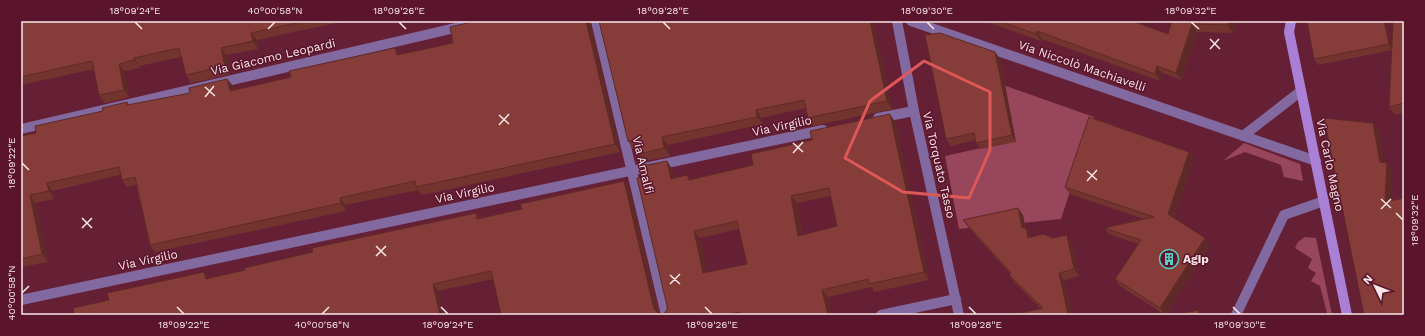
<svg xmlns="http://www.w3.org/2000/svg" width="1425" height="336" font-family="'Work Sans',sans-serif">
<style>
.green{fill:#98465c}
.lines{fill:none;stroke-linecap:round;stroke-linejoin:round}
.lane{stroke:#82699f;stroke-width:10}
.street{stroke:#82699f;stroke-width:10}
.secondary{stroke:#a980d5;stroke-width:10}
.wall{fill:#733430;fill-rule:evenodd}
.shaded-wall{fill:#5e2a27}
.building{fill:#863c38;stroke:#5e2a27;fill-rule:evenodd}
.marked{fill:none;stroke:#df5858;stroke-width:3;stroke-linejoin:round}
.ticks{fill:none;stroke:#f9e7ea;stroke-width:1.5}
.labels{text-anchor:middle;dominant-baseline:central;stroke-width:3;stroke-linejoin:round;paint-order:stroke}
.street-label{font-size:12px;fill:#f9e7ea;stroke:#5a142b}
.poi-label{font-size:12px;font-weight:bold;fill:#f9e7ea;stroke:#5a142b;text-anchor:start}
.neatline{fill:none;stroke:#f9e7ea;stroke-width:1.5}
.ticks-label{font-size:10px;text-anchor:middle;fill:#f9e7ea}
</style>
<rect width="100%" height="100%" fill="#662035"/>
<!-- green -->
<g class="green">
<polygon points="1003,85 1094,117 1061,219 959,229 945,156 1013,141"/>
<polygon points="1244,143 1300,164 1303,181 1284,177 1281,165 1245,152 1223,161"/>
<polygon points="1305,237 1316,238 1332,315 1325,315 1327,313 1320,286 1311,281 1316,273 1308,268 1312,259 1295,248 1298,242"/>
</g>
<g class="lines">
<!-- lane -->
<polyline class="lane" points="1236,315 1284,215 1324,201"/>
<!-- street -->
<g class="street">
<polyline points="596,21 666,315"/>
<polyline points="897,21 914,111 959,315"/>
<polyline points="911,21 1316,161"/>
<polyline points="878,118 914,111"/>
<polyline points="21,129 485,21"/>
<polyline points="1243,136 1301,91"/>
<polyline points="21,300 823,130"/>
<polyline points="881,315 956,299"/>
</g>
<!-- secondary -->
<polyline class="secondary" points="1291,21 1289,32 1347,315"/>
</g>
<!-- wall -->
<g class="wall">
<polygon points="21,21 345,21 257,40 258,49 226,55 230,74 191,83 186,75 181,57 139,66 140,68 124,71 129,97 105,103 99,95 94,69 21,85"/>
<polygon points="476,21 590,21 590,23 620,152 422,195 418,190 345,205 346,211 155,252 150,245 136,185 127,187 122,180 120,175 52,191 54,199 35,203 48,262 21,267 21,136 36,133 103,111 127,102 129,105 190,93 227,79 233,86 234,90 453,43"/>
<polygon points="599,21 873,21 892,109 813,126 808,118 806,108 761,118 763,124 668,145 670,156 645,161 639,154 638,148 633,149 628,141"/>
<polygon points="984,21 1132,21 1168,34 1172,21 1237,21 1233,33 1197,32 1181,80 1162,73 1160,81 1042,39 1041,41"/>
<polygon points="1307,21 1386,21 1392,48 1404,21 1404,112 1395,115 1389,107 1392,50 1318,65 1314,59"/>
<polygon points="995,52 1000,59 1016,142 981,149 976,143 975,140 951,146 946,139"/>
<path d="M895,122L929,280L874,292L872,287L828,297L832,315H496L501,314L493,279L438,291L109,300L245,270L313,252L476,213L479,218L522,209L624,181L629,189L659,313L663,314L667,310V306L644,177L667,161L672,169L674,178L687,175L691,180L753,165L812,140ZM830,196L837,226L802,235L797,203ZM739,229L747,264L707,273L700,238Z"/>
<polygon points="1194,158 1174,218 1210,245 1165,315 1120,286 1115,279 1138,244 1109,234 1104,228 1144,219 1070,194 1065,187"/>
<polygon points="1023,215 1025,228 1026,228 1031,235 1031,237 1053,238 1072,242 1079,276 1064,280 1072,315 1041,309 1014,282 1009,275 1010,274 968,227 963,220"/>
</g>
<!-- shaded-wall -->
<g class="shaded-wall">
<polygon points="586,21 590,21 590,23 620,152 615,144"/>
<polygon points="870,21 873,21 892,109 887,101"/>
<polygon points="1229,21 1237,21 1233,33 1228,25"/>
<polygon points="1384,21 1386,21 1392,50 1389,44"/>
<polygon points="1192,24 1197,32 1181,80 1176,73"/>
<polygon points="1037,31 1042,39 1041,41 1036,34"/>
<polygon points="251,33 257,40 258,49 253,41"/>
<polygon points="221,48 226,55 230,74 225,66"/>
<polygon points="395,48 401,56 397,55"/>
<polygon points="995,52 1000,59 1016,142 1012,135"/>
<polygon points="134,58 139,66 140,68 134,60"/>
<polygon points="119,64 124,71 129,97 124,90"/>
<polygon points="1157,66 1162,73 1160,81 1155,74"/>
<polygon points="227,79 233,86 235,99 230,91"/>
<polygon points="756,110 761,118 763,124 757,117"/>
<polygon points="890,114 895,122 929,280 924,272"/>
<polygon points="1373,123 1379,130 1385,170 1380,162"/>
<polygon points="662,137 668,145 670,156 664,148"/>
<polygon points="1189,152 1194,158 1173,221 1168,214"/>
<polygon points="667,161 672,169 676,186 671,179"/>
<polygon points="1387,163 1392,170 1391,210 1385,202"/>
<polygon points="624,181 629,189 659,315 654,309"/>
<polygon points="47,183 52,191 54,199 49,191"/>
<polygon points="30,195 35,203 48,262 42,254"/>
<polygon points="791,196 797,203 803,244 798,236"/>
<polygon points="340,198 345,205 346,211 341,203"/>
<polygon points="1018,208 1023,215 1027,235 1022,228"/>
<polygon points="1026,228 1031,235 1033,245 1028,238"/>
<polygon points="694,231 700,238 709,281 703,273"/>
<polygon points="1067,235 1072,242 1079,276 1074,269"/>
<polygon points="1205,238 1210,245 1165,315 1160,308"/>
<polygon points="204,272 210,280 206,279"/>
<polygon points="1059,273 1064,280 1072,315 1068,315"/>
<polygon points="433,284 438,291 443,315 440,315"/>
<polygon points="822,290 828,297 832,315 828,315"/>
</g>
<!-- building -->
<g class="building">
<polygon points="21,21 305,21 251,33 253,41 221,48 225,66 186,75 179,48 134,58 134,60 119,64 124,90 99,95 92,61 21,77"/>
<polygon points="476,21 586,21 615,144 416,187 415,181 340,198 341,203 150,245 135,177 122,180 119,167 47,183 49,191 30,195 42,254 21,259 21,136 36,133 35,126 103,111 102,108 127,102 127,105 190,93 189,88 227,79 230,91 291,77 289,71 395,48 397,55 453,43 450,27"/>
<polygon points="599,21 870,21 887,101 808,118 804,100 756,110 757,117 662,137 664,148 639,154 637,140 628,141"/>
<polygon points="999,21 1132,21 1168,34 1172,21 1229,21 1228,25 1192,24 1176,73 1157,66 1155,74 1037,31 1036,34"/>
<polygon points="1307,21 1384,21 1389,44 1314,59"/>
<polygon points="1397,21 1404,21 1404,103 1389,107 1393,22"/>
<polygon points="940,33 995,52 1012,135 976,143 974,133 946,139 925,35"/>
<path d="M890,114L924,272L869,284L868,279L822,290L828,315H741L740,312L724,315H705L704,313L698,315H496L501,314L491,271L433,284L440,315H74L73,308L109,300L107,293L204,272L206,279L245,270L244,268L313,252L312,248L476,213L477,219L522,209L520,204L624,181L654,309L658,313L663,314L667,310V306L637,178L644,177L642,166L667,161L671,179L687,175L689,180L753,165L751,154L812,140L810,131ZM829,188L837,226L798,236L791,196ZM737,221L747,264L703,273L694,231Z"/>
<polygon points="1089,117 1189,152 1168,214 1205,238 1160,308 1115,279 1141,240 1104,228 1154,217 1065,187"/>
<polygon points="1324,118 1373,123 1380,162 1387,163 1385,202 1404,198 1404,315 1364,315"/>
<polygon points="1018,208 1022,228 1026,228 1028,238 1043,234 1053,238 1067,235 1074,269 1059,273 1068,315 1012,315 1043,308 1009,275 1011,273 963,220"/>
<polygon points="1198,310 1199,315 1176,315"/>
</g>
<!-- marked area -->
<path class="marked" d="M924,61L990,92V150L969,198L903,192L845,158L870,101Z"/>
<!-- ticks -->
<path class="ticks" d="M135,22L142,29M399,22L406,29M663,22L670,29M927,22L934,29M1191,22L1199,29M268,29L275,22M1210,39L1220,49M1210,49L1219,39M205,87L215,96M205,97L214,86M499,115L509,124M499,125L509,114M793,143L803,152M793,153L803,142M22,163L29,170M1087,171L1097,180M1087,181L1097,170M1381,199L1391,208M1381,209L1391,199M1396,213L1403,220M82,218L92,228M82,228L92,218M376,246L386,256M376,256L386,246M670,275L680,284M670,284L680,274M22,293L29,286M177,307L184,314M441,307L448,314M705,307L712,314M969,307L976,314M1233,307L1240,314M322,314L329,307"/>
<!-- icons -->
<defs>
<g id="building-ring" transform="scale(1)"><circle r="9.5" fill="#5a142b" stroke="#58cec0" stroke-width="1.5"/><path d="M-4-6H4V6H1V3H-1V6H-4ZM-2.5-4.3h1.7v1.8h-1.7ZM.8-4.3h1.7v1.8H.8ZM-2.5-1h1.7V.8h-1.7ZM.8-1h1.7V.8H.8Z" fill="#58cec0"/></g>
</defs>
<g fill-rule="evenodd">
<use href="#building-ring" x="1169" y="259"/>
</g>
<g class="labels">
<!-- street labels -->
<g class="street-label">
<text transform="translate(273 57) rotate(-13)">Via Giacomo Leopardi</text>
<text transform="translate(1082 66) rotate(19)">Via Niccolò Machiavelli</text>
<text transform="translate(782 126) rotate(-12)">Via Virgilio</text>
<text transform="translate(643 165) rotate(77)">Via Amalfi</text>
<text transform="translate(939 165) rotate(77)">Via Torquato Tasso</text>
<text transform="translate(1330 165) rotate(78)">Via Carlo Magno</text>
<text transform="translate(465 193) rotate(-12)">Via Virgilio</text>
<text transform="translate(148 260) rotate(-12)">Via Virgilio</text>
</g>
<!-- poi labels -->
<g class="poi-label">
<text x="1183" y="259">Agip</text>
</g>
</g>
<!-- border -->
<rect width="1425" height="336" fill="none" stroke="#5a142b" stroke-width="44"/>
<!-- north arrow -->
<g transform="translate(1375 286) rotate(313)" stroke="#5a142b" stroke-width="3" paint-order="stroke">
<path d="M0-3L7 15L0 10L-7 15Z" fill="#f9e7ea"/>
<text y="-6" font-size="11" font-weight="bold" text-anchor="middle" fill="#f9e7ea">N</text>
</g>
<rect x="22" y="22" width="1381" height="292" class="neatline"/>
<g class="ticks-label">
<text x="135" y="14">18°09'24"E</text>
<text x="275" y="14">40°00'58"N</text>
<text x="399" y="14">18°09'26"E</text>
<text x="663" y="14">18°09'28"E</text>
<text x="927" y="14">18°09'30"E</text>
<text x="1191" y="14">18°09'32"E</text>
<text transform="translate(11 163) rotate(-90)" y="4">18°09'22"E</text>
<text transform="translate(1414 220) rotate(-90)" y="4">18°09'32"E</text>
<text transform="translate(11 293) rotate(-90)" y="4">40°00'58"N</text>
<text x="184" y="328">18°09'22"E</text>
<text x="322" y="328">40°00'56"N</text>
<text x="448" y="328">18°09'24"E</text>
<text x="712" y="328">18°09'26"E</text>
<text x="976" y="328">18°09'28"E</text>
<text x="1240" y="328">18°09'30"E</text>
</g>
</svg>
